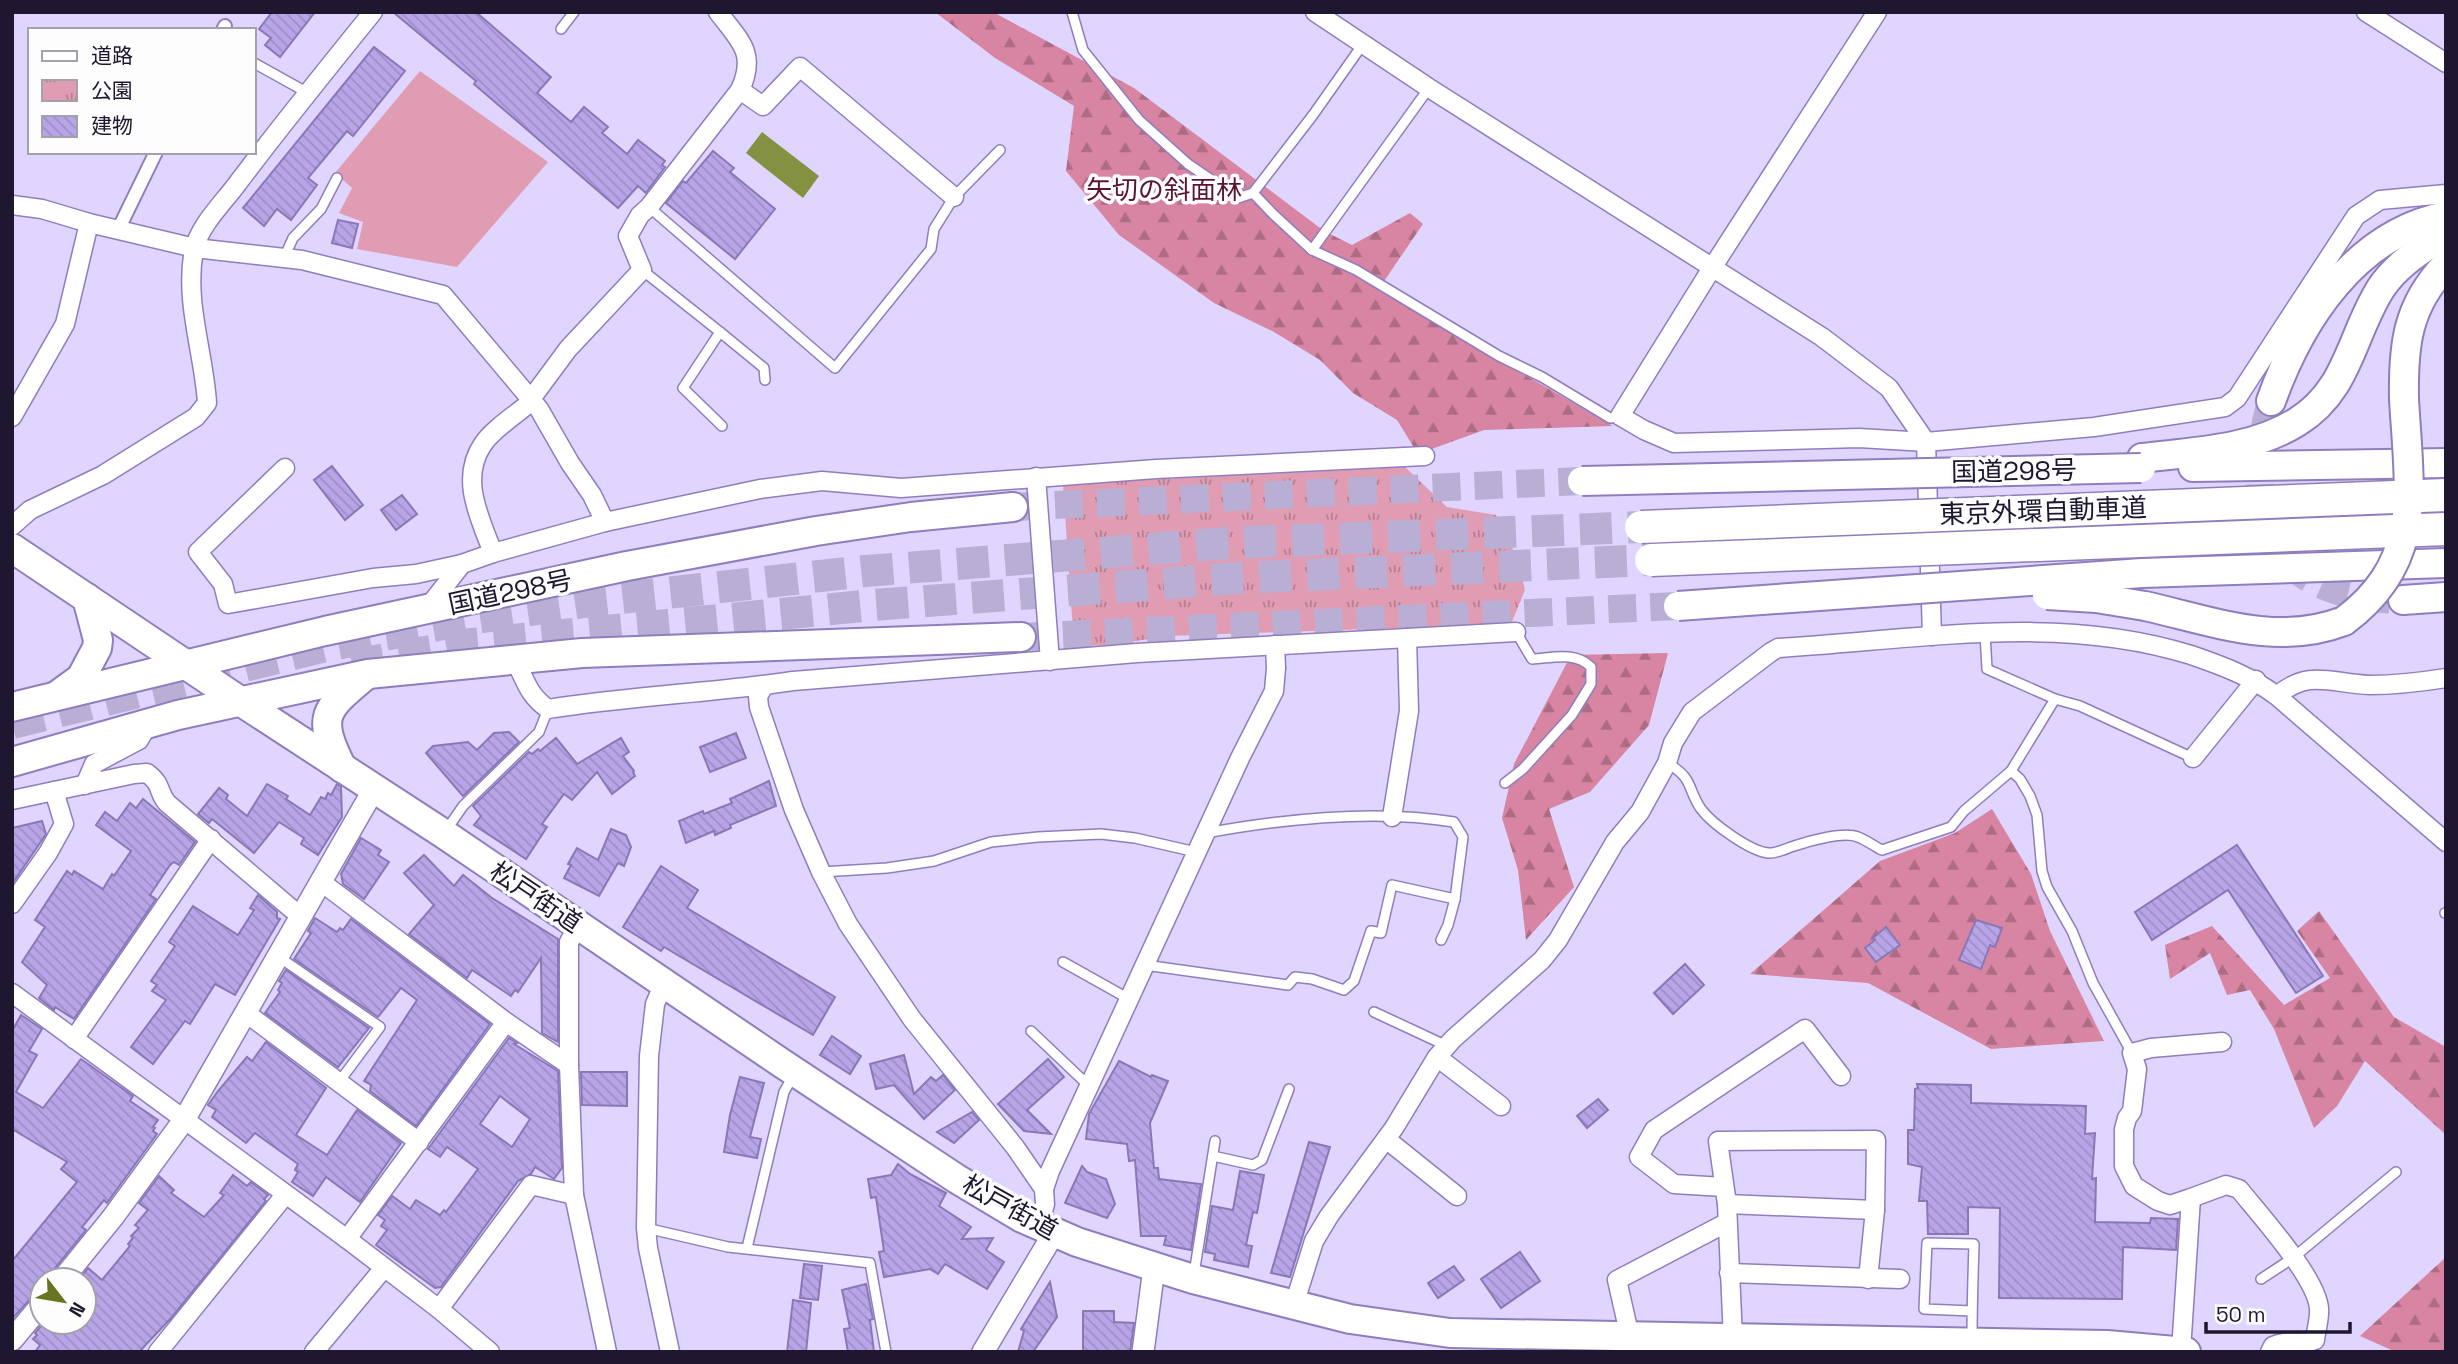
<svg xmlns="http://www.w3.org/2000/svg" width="2458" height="1364" font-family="'Space Grotesk','Noto Sans JP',sans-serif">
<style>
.forest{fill:url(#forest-firs)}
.park{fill:url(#park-tufts)}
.garden{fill:#e09cb3}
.water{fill:#849141}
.building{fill:url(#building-back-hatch);stroke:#8a77b6;stroke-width:2;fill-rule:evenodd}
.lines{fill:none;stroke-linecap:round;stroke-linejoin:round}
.trunk-tunnel{stroke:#b9afd5;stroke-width:28;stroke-dasharray:28 14;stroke-linecap:butt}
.motorway-tunnel{stroke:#b9afd5;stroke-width:32;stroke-dasharray:32 16;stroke-linecap:butt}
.service-casing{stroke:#907dbd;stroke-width:12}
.pedestrian-casing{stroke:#907dbd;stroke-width:16}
.minor-casing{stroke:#907dbd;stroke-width:21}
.tertiary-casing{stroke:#907dbd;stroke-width:24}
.primary-casing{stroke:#907dbd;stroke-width:32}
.trunk-casing{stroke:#907dbd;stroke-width:32}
.service{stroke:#fff;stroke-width:9}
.pedestrian{stroke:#fff;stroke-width:12}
.minor{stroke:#fff;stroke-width:18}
.tertiary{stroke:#fff;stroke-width:21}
.primary{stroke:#fff;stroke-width:28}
.trunk{stroke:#fff;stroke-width:28}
.trunk-bridge-casing{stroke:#907dbd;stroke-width:32;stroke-linecap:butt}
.motorway-bridge-casing{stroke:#907dbd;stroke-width:35;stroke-linecap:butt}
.trunk-bridge{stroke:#fff;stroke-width:28}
.motorway-bridge{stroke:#fff;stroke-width:32}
.labels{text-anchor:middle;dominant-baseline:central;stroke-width:7;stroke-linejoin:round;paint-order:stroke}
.park-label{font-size:26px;fill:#5b1233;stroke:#fdfdfd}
.street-label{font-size:26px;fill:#1f1730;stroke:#fdfdfd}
</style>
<defs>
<pattern id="forest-firs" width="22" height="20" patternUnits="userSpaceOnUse" patternTransform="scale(1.75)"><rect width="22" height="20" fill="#d785a2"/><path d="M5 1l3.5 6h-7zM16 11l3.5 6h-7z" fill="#ae6c84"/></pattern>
<pattern id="park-tufts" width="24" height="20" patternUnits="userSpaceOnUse" patternTransform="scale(1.75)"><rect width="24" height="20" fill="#e09cb3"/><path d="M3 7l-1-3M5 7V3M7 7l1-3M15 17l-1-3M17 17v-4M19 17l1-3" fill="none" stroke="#b57e92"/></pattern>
<pattern id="building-back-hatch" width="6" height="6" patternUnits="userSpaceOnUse" patternTransform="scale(1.75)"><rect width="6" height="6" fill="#b8a5e7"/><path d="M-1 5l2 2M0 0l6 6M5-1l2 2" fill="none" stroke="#9e8dc6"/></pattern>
</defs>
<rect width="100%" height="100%" fill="#e0d5fe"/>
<!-- forest -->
<g class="forest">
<polygon points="935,12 993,12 1134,88 1324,231 1352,245 1410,213 1423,224 1378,290 1613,426 1484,430 1418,454 1397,420 1353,393 1320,360 1274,332 1214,303 1119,235 1066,171 1074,106 995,58"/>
<polygon points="1668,653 1649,725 1590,792 1549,809 1574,887 1526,940 1518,870 1502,818 1514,764 1571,655"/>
<polygon points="1992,809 2031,874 2050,931 2104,1041 1991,1049 1868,983 1750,974 1880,861 1955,833"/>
<polygon points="2319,911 2394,1017 2446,1047 2446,1135 2365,1061 2337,1106 2314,1128 2274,1029 2250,990 2227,995 2210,953 2170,979 2165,945 2212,926 2284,1005 2330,978 2297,931"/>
<polygon points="2446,1257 2446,1352 2396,1352 2360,1336"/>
</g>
<!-- park -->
<polygon class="park" points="1405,467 1447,507 1496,515 1517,558 1525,590 1511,624 1167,636 1111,645 1074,646 1063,484"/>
<!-- garden -->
<polygon class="garden" points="420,71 548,162 457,267 357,249 363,222 339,213 352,188 335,173"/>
<!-- water -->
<polygon class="water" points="762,132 819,176 803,198 746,153"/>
<!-- building -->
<g class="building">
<polygon points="272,12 315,12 280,57 265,45 271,38 259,29"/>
<polygon points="393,12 476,12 551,77 537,93 571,122 584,107 608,127 602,133 627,154 638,140 665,161 662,165 665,167 646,193 638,186 618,208 474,84 476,81"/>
<polygon points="374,47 405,71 353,136 347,131 308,178 317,185 291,220 277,209 264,226 243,208"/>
<polygon points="713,151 734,168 730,172 775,209 735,259 666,203 683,181 686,183"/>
<polygon points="338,220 358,224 352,248 332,243"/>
<polygon points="332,466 363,505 345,520 314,480"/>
<polygon points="402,495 417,514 396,530 381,510"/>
<polygon points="509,732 519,742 463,796 426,753 433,746 468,742 477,750 494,733"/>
<polygon points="736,733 746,758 710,772 700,747"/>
<polygon points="556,738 577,764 621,738 629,752 623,756 634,771 633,772 635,776 612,794 597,772 572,800 564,794 542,824 547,827 526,859 474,825 481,816 473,806 529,752 532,754 538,749 540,751"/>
<polygon points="769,781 776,806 730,825 731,828 715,835 714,831 686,843 679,821 703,811 704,814 732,803 730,799"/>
<polygon points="267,784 288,796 286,799 310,815 321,797 325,799 328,793 331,795 337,784 341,787 342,817 318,855 301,844 304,838 279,822 254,853 212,819 209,823 198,814 219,788 228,795 226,799 247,816"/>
<polygon points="143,799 195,842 179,865 174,862 170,865 150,895 156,899 74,1019 55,1007 54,1010 39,998 47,985 22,962 45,927 35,920 67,871 72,875 74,871 103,889 112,874 114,876 131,851 96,825 105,812 117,821 130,803 136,808"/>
<polygon points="42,821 46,834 12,884 12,828"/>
<polygon points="611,829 626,835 631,847 624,866 618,863 599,896 564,878 571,865 568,864 577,848 598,860"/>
<polygon points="361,838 381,850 378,855 389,862 364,899 343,884 341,874"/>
<polygon points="2237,845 2323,976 2296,993 2228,890 2152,940 2135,912"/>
<polygon points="424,855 454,886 463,875 492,898 558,939 558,1042 542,1033 541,958 518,992 515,990 511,996 472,970 467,978 409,934 434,905 404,873"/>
<polygon points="661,866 698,890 687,908 835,997 813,1035 664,947 661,951 623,927"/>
<polygon points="258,895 277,912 277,918 280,919 235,995 215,984 190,1024 185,1021 153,1064 131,1047 166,1000 152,991 157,985 151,981 175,946 169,942 193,906 238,935 254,910 250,908"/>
<polygon points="315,918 337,932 340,928 343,930 351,919 490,1024 416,1126 370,1091 371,1085 364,1081 417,1000 401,988 378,1017 294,959 311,933 308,931"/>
<polygon points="1976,920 2002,928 1995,947 1990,945 1981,969 1959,960"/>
<polygon points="1886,927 1900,945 1876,962 1865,948 1875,940 1873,938"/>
<polygon points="1685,964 1704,985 1673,1014 1654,993"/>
<polygon points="286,970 369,1028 338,1067 265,1013 280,992 278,990 282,983 279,981"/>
<polygon points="21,1015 42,1029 29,1051 37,1055 16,1092 43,1108 81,1059 133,1096 130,1101 158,1120 153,1127 155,1128 153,1131 157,1134 107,1203 104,1200 82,1227 86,1230 52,1272 49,1280 42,1280 42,1286 12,1319 12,1261 77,1182 61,1169 67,1162 12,1129 12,1031"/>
<polygon points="832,1036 861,1056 850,1074 820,1055"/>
<path d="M509,1038L517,1043L514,1044L558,1071L562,1168L554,1179L535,1167L531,1174L518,1181L441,1287L435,1288L376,1245L387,1230L381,1226L385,1220L378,1215L392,1196L410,1209L416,1200L440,1215L444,1210L446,1212L478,1169L447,1147L440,1157L428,1149ZM500,1096L530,1119L512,1147L480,1124Z"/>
<polygon points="266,1042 326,1088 296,1135 327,1155 357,1110 401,1143 360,1202 326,1177 313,1196 292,1182 298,1172 295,1170 298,1164 255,1133 246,1143 212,1117 216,1110 208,1105 218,1091 247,1057 252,1061"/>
<polygon points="904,1055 914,1094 931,1077 936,1081 943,1075 955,1090 924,1119 894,1085 876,1089 870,1064"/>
<polygon points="1048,1059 1064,1077 1027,1110 1051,1134 1024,1131 998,1104"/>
<polygon points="1119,1061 1151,1077 1152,1075 1168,1081 1150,1123 1154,1168 1158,1168 1159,1179 1201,1184 1191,1250 1164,1245 1166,1236 1141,1236 1135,1160 1129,1161 1127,1144 1086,1139 1089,1114"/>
<polygon points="581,1072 627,1072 627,1106 582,1105"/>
<polygon points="740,1077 764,1083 750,1137 761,1139 757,1158 724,1152 730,1115"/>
<polygon points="1917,1084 1971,1085 1971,1103 2086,1106 2085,1134 2095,1133 2092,1179 2096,1178 2095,1222 2150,1223 2151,1218 2178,1219 2176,1250 2123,1247 2122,1299 1999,1298 2000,1208 1968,1207 1968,1234 1928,1234 1927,1201 1919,1201 1922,1167 1908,1164 1908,1130 1914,1130 1915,1089 1918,1088"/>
<polygon points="1598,1099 1608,1110 1587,1128 1577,1116"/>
<polygon points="972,1112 979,1120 954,1143 937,1132"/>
<polygon points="1309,1142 1330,1147 1290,1277 1271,1273"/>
<polygon points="898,1164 910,1174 946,1193 939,1206 971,1227 962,1239 993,1238 986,1250 1004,1262 987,1289 945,1264 938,1274 930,1269 884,1277 879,1252 884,1251 876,1197 871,1198 868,1179 891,1175"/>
<polygon points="1082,1166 1087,1172 1106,1179 1115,1204 1107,1218 1065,1203"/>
<polygon points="1240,1171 1264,1175 1257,1213 1253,1212 1246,1245 1252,1246 1248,1267 1214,1260 1215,1254 1205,1252 1212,1206 1233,1210"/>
<polygon points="233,1175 247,1186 251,1182 268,1195 264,1199 266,1201 172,1317 139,1352 35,1352 40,1345 33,1339 37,1335 35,1333 44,1322 84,1322 84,1280 79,1280 88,1268 102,1280 130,1246 128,1244 133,1238 131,1236 139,1228 135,1225 148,1210 139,1203 159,1176 174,1190 171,1193 204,1217 224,1195 220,1193"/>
<polygon points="1520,1252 1540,1281 1501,1308 1481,1279"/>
<polygon points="804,1264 822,1266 818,1300 800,1298"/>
<polygon points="1454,1266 1464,1280 1438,1298 1428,1283"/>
<polygon points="1050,1282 1057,1317 1033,1352 1018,1352 1024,1331 1021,1329"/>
<polygon points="866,1284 873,1319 870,1320 874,1352 848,1352 844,1329 850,1328 842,1290"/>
<polygon points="793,1300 811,1303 806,1352 787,1352"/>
<polygon points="1083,1311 1114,1311 1114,1322 1134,1323 1130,1352 1083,1352"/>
</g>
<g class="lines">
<!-- trunk-tunnel -->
<g class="trunk-tunnel">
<path d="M2271,401C2240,520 2268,598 2403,600"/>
<polyline points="1013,507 1582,481"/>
<polyline points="1021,637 1678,606"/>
</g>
<!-- motorway-tunnel -->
<g class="motorway-tunnel">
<polyline points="352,665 471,644 873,605 1238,578 1651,560"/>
<polyline points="12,723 330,645 470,619 584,602 866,571 1228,543 1641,527"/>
</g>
<!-- service casing -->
<g class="service-casing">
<g id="service">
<polyline points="1072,12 1083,50 1139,120 1188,164 1238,198 1253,193 1273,214 1312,250 1356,270 1499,356 1542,377 1610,418 1620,416"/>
<polyline points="561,29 574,12"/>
<polyline points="254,63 308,93"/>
<polyline points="1253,193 1313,115 1363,44"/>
<polyline points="649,207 835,368 931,249 934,229 954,197 1000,150"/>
<polyline points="1312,250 1429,88"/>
<polyline points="284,258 293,238 321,209 337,178"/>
<polyline points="642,270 720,332 683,388 722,426"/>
<polyline points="720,332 764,368 765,380"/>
<polyline points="1985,633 1987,669 2055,699"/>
<path d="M1667,763C1694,778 1687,789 1701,809C1712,824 1750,851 1768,853C1776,854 1787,848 1794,846C1809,841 1844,831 1858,837C1866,840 1874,846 1882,850L1951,827L1964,811L2011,771"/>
<path d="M1505,783L1523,769L1572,715L1591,684V667C1575,651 1552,658 1532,659L1516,632"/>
<polyline points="445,832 463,806 539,732 548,709"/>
<polyline points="821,872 887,868 934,861 991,842 1038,837 1101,834 1135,838 1196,852"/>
<polyline points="2445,913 2446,913"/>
<polyline points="1441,940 1448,925 1455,899"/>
<polyline points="279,957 380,1027 339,1082"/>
<polyline points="1063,962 1129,999"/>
<path d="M1145,965L1288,985L1295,977L1312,979L1344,990L1354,981L1371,931L1381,933L1392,885L1455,899L1463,837L1454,822C1376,809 1283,819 1206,833"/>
<polyline points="1374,1012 1447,1046"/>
<polyline points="1031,1031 1089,1086"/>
<polyline points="2132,1053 2093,983 2072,931 2047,887 2042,871 2037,815 2030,796 2020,779 2011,771 2055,699 2080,706 2193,758"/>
<polyline points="1213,1156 1253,1165 1262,1160 1289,1089"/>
<polyline points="646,1228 728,1247 870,1263 886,1352"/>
<polyline points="747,1248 784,1092 793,1076"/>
<polyline points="1194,1274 1215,1141"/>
<polyline points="2261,1279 2293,1258 2396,1172"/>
<path d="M1972,1338C1972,1306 1973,1275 1974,1244L1927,1243L1924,1309L1972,1311"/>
</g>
</g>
<!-- pedestrian casing -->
<g class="pedestrian-casing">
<g id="pedestrian">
<polyline points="223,30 225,26"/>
<polyline points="118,230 156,152"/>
</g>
</g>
<!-- minor casing -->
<g class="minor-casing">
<g id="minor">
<polyline points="1315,12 1429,88 1822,337 1889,388 1926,442 1932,636"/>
<polyline points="1877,12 1712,268 1620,416 1644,430 1674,443 1859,438 1926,442 2094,427 2225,407 2237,398 2356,216 2380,200 2446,194"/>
<polyline points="2366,12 2446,63"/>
<polyline points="740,90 763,106 800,67 954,197"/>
<polyline points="12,205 42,209 89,223 195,248 302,260 443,295 539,409 570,463 592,495 605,522"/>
<path d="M531,399L568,349L642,270L628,236L640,215L649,207L740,90C757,53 740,41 718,12"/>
<polyline points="12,417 65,324 89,223"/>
<polyline points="285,468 198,552 223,584 228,604 373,578 416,574 462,564 493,553 605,522 760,489 822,481 901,488 1156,469 1425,456"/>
<polyline points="1036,477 1050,661"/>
<path d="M12,526L30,510L103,475L196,417L207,403C204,353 184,301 194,250C199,227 220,206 234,188C279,128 326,70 373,12"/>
<path d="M493,553C480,518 459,479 483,444C493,429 518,413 532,401"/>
<polyline points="425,611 462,564"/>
<path d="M514,659C526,680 527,694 548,709C630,696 712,693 793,681L1137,653L1516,632"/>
<polyline points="764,686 758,696 759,707 794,810 821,872 848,924 912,1019 1015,1147 1044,1189 1045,1204 1039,1226"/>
<path d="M2277,696C2309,668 2332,684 2370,685C2395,685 2421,682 2446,678"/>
<polyline points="2193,758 2256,680"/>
<polyline points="85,785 94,764 139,740 148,724"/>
<path d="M12,800L134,774L147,773C163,785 157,791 167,803L300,916"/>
<polyline points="1392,817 1409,711 1407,638"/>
<polyline points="320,881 506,1022 569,1065"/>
<polyline points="12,904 48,853 64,824 54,791"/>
<polyline points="578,926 569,942 569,1065 574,1195 607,1352"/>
<polyline points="664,983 655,1004 649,1056 646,1228 648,1248 670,1352"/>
<polyline points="12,993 347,1239 439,1309 490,1352"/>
<polyline points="246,1013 419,1142"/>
<polyline points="74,1039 211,839"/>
<polyline points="1437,1057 1501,1106"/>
<polyline points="1386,1139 1457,1196"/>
<polyline points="1724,1187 1674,1184 1639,1157 1654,1130 1805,1029 1841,1076"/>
<polyline points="1044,1189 1050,1171 1240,758 1274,691 1276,668 1275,645"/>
<path d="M2191,1198L2226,1185L2239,1189C2260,1215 2316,1277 2319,1308C2320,1318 2316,1330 2315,1340C2301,1346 2287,1339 2273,1346L2270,1352"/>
<polyline points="1727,1204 1875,1210"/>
<polyline points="347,1239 506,1022"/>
<polyline points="1729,1273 1900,1279"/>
<path d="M1294,1305L1314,1241L1329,1216L1394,1128L1437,1057L1453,1039L1542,960L1558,940L1615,842L1640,812L1667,763L1673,743L1692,712L1771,652L1778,648C1915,640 2058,613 2191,655C2223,666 2250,676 2277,696L2446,842"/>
<polyline points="439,1309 531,1185 574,1195"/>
<polyline points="1630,1337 1617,1280 1726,1223"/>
<polyline points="1733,1339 1727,1204 1718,1141 1876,1140 1875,1210 1868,1279"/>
<polyline points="2181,1351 2191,1198 2170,1205 2158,1201 2134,1186 2124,1166 2124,1129 2127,1118 2132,1111 2137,1069 2132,1053 2151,1048 2222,1042"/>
<polyline points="158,1352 285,1195"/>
<polyline points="314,1352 384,1268"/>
</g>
</g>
<!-- tertiary casing -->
<g class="tertiary-casing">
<g id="tertiary">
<polyline points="62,1280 113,1217 184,1120 374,789"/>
<polyline points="12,1340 42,1304"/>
<polyline points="983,1352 1054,1233"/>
<polyline points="1143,1352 1154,1268"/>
</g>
</g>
<!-- primary casing -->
<g class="primary-casing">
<polyline id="primary" points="12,548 240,701 444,834 780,1062 957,1179 1022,1218 1077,1242 1193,1279 1350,1319 1450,1333 2107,1345 2186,1352"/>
</g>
<!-- trunk casing -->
<g class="trunk-casing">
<g id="trunk">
<path d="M2404,399C2403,345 2407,306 2446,265"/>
<path d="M2271,401C2300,320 2355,234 2446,216"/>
<path d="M2142,458C2192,452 2253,450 2297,422C2349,390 2351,335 2381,288C2397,264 2422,249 2446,233"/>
<polyline points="2193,467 2446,463"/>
<polyline points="2142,573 2446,563"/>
<polyline points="2403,600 2446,597"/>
<path d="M2145,606C2212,621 2277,647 2344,621"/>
<polyline points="59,694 81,678 97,648 98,640 87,598"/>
<polyline points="12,707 325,631 627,566 816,531 911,517 1013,507"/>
<polyline points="12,762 178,715 368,674 582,653 1021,637"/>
<path d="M342,768C316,716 324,710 366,675"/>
</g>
</g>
<!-- service -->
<use href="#service" class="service"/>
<!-- pedestrian -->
<use href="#pedestrian" class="pedestrian"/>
<!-- minor -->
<use href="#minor" class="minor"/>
<!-- tertiary -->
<use href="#tertiary" class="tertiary"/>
<!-- primary -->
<use href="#primary" class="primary"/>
<!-- trunk -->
<use href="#trunk" class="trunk"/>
<!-- trunk-bridge casing -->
<g class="trunk-bridge-casing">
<g id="trunk-bridge">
<polyline points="1582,481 2141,468"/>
<polyline points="2047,595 2096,598 2145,606"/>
<polyline points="1678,606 2142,573"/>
<path d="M2344,621C2425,561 2409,488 2404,399"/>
</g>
</g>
<!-- motorway-bridge casing -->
<g class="motorway-bridge-casing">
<g id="motorway-bridge">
<polyline points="1641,527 2446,495"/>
<polyline points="1651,560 2446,529"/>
</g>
</g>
<!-- trunk-bridge -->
<use href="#trunk-bridge" class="trunk-bridge"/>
<!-- motorway-bridge -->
<use href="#motorway-bridge" class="motorway-bridge"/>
</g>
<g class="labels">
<!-- park labels -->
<g class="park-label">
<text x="1164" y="190">矢切の斜面林</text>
</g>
<!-- street labels -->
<g class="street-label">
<text transform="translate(2014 471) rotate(-1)">国道298号</text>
<text transform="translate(2043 511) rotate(-2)">東京外環自動車道</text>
<text transform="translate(510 592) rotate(-12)">国道298号</text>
<text transform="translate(536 897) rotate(34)">松戸街道</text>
<text transform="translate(1010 1207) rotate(29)">松戸街道</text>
</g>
</g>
<!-- border -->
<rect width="2458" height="1364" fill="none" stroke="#1f1730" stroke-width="28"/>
<!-- legend -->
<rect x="28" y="28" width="228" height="126" fill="#fdfdfd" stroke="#a4a1ab" stroke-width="2"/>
<rect x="42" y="51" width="35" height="10" fill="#ffffff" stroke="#a4a1ab" stroke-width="2"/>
<text x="91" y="63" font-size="21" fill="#1f1730">道路</text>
<rect x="42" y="80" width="35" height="21" fill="url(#park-tufts)" stroke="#a4a1ab" stroke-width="2"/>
<text x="91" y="98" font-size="21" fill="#1f1730">公園</text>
<rect x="42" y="116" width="35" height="21" fill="url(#building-back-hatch)" stroke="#a4a1ab" stroke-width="2"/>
<text x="91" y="133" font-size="21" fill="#1f1730">建物</text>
<!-- north arrow -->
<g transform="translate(63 1301) rotate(121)"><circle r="33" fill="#fdfdfd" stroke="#a4a1ab" stroke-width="2"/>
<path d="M0-5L12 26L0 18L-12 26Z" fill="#68741f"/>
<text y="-10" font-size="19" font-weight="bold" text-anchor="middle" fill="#1f1730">N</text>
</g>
<!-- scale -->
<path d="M2206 1322v10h144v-10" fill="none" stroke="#1f1730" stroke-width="3.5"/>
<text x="2216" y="1322" font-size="21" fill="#1f1730" stroke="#fdfdfd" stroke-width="5" paint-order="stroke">50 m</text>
</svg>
